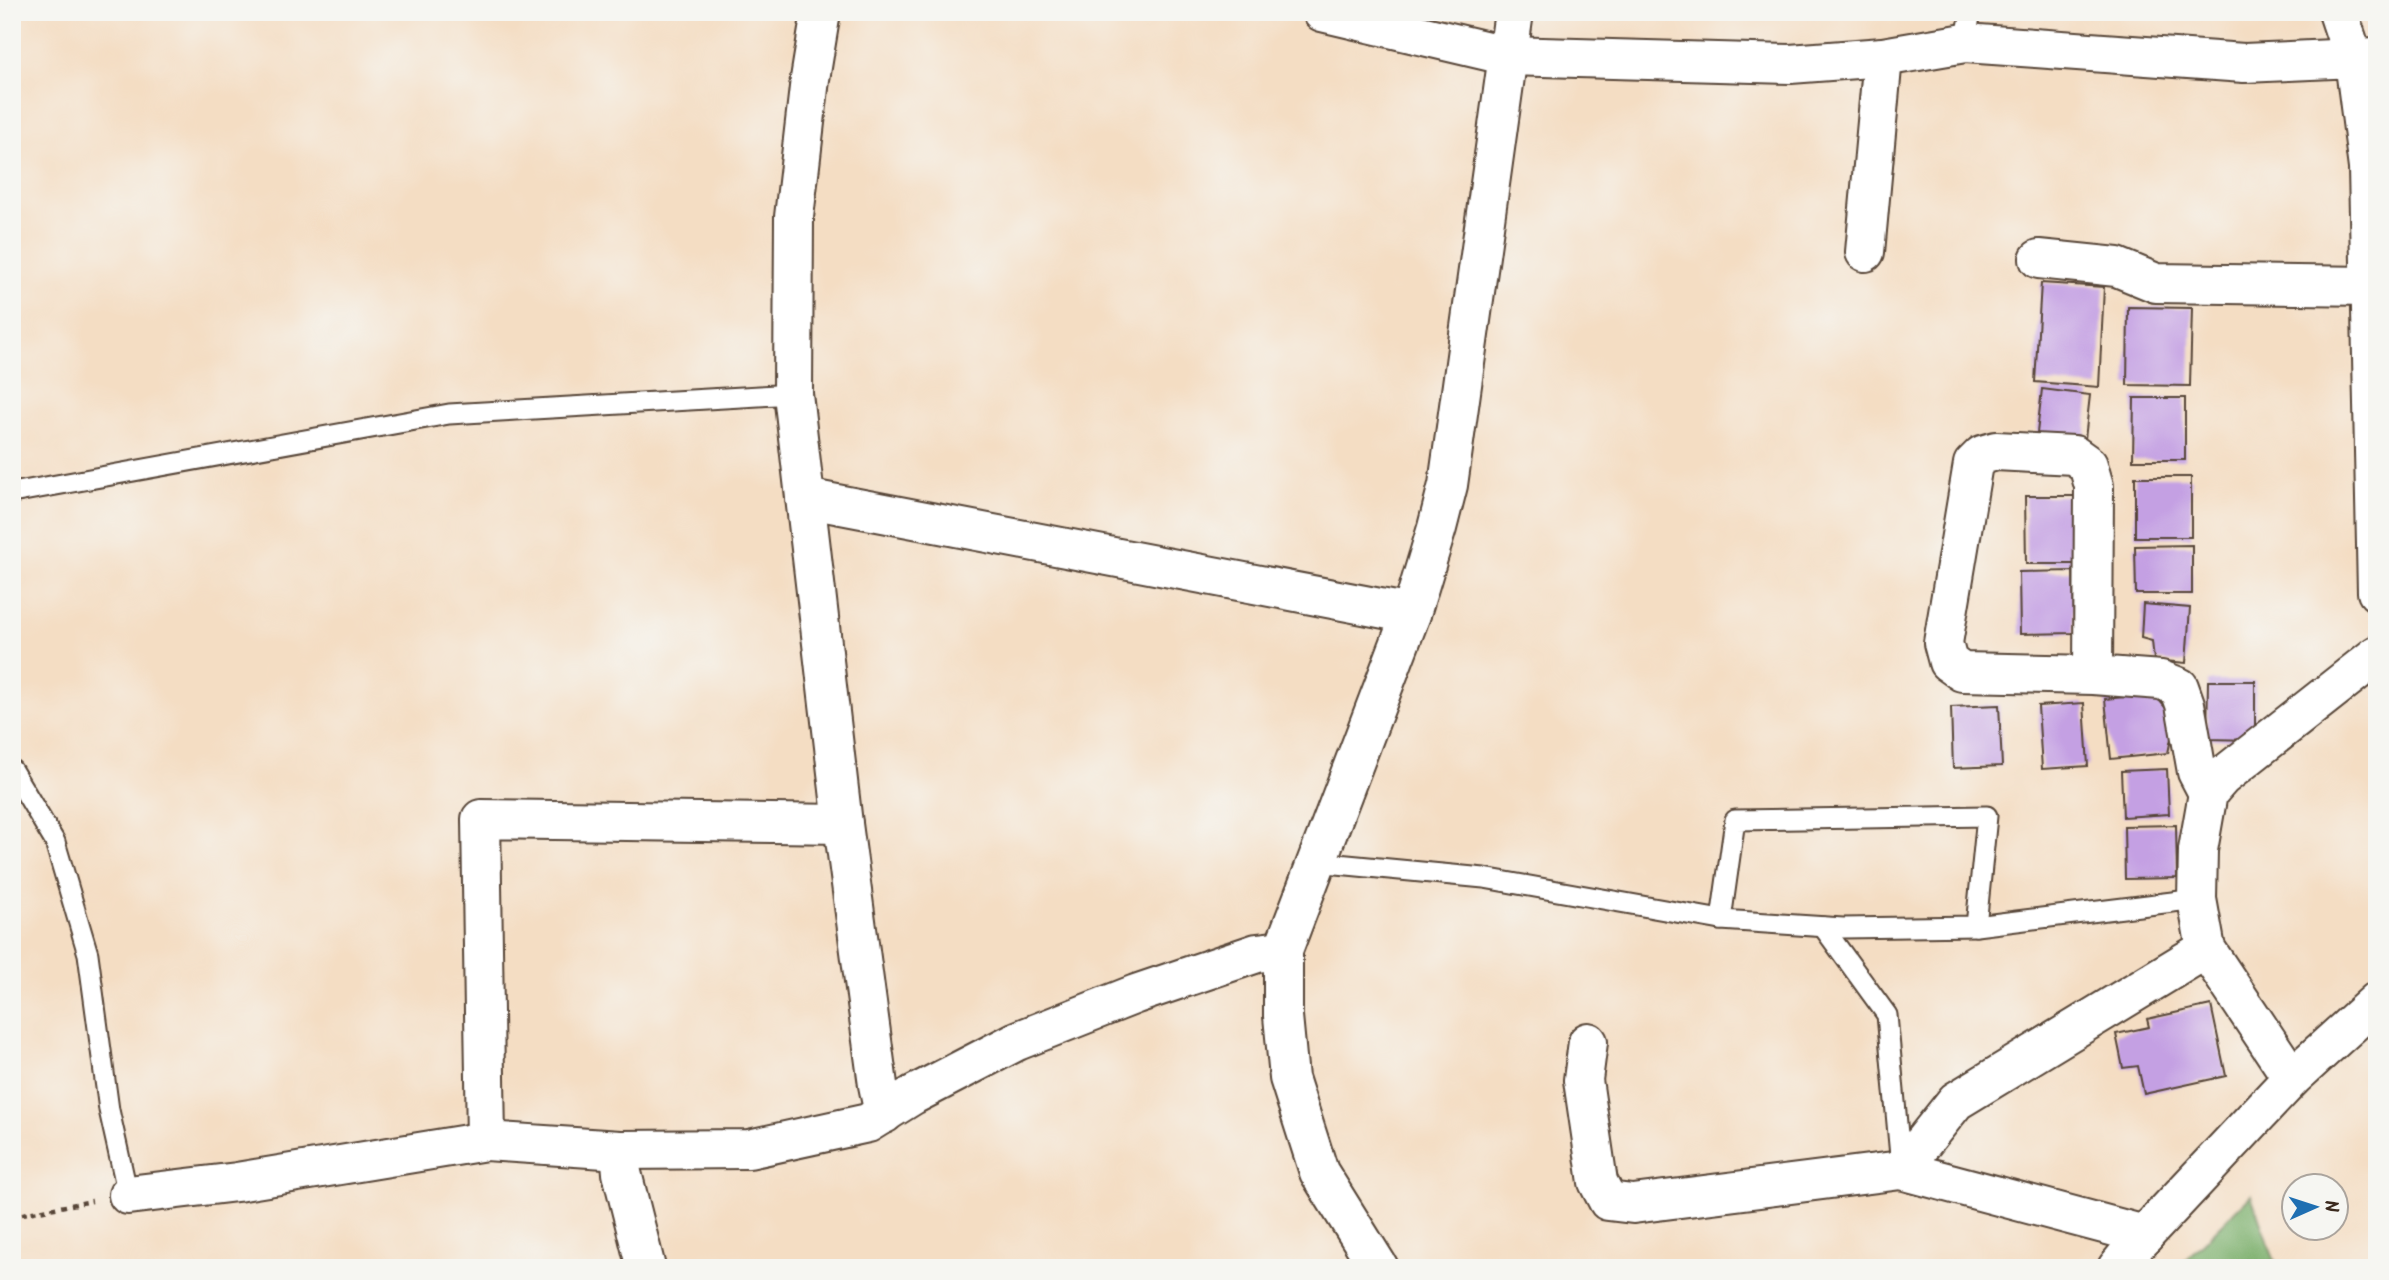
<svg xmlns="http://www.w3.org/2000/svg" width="2389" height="1280" font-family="Kalam,sans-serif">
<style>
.forest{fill:#7aaf6b;stroke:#5a6c44;stroke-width:2}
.building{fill:#c4a0e3}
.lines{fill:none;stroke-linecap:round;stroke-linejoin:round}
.service-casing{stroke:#574537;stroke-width:23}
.minor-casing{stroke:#574537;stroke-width:42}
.tertiary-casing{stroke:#574537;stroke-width:42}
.path{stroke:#574537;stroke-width:4.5;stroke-dasharray:5 5;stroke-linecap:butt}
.service{stroke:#fff;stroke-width:19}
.minor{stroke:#fff;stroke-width:38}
.tertiary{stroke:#fff;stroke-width:38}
</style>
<rect width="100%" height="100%" fill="#f6f6f2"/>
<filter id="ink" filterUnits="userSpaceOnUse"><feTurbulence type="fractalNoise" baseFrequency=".0143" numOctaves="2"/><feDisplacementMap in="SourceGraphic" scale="14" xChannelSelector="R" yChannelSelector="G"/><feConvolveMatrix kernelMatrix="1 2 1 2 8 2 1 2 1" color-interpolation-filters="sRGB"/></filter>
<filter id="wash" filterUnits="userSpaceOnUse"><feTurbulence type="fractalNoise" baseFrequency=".00686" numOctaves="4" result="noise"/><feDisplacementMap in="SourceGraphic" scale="28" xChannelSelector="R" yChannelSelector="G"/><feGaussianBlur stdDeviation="1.57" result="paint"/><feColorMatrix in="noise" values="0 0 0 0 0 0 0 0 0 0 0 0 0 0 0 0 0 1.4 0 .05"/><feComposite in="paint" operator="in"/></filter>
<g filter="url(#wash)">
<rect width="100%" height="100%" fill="#f4ddc3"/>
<!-- forest -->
<polygon class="forest" points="2251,1195 2277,1268 2177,1268"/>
<g id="blocks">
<!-- building -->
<g class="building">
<polygon points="2041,283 2104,287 2099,387 2035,382"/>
<polygon points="2128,307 2192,308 2190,386 2127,385"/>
<polygon points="2042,389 2090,395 2084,448 2036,442"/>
<polygon points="2134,398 2185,398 2185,460 2133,460"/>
<rect x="2135" y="477" width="56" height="60"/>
<polygon points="2025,496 2076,496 2076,564 2026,564"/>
<polygon points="2192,545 2192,594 2136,594 2135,546"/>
<polygon points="2073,571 2074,633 2020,634 2019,572"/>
<polygon points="2143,604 2190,608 2186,663 2154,660 2152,641 2141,638"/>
<polygon points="2208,681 2255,681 2255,740 2207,739"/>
<polygon points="2154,694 2175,719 2168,753 2111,759 2105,699"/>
<polygon points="2084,703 2088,766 2042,769 2038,706"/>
<polygon points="1999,705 2002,766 1953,768 1951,707"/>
<polygon points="2167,769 2169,814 2123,817 2121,771"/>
<polygon points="2176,825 2177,878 2125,879 2124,826"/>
<polygon points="2211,1005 2226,1076 2144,1094 2138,1066 2123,1068 2116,1034 2149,1027 2147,1019"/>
</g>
</g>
</g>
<g filter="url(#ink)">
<use href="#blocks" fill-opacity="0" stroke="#574537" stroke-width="2"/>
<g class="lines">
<!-- service casing -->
<g class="service-casing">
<g id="service">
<polyline points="1965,43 1971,12"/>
<polyline points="12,493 449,414 793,394"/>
<polyline points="12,770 55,842 88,954 109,1110 128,1195"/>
<polyline points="1316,862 1484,878 1721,920 1843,928 1976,926 2197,899"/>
<polyline points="1721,920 1735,820 1987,816 1976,926"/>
<polyline points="1823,927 1887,1015 1901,1167"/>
</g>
</g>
<!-- minor casing -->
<g class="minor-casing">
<g id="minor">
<polyline points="821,12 810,79 794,217 793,394 843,824 878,1085 884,1114"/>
<polyline points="1322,12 1509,56 1790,64 1883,57 1965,43 2244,63 2377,57"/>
<polyline points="2338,12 2354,60 2368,168 2377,592"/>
<polyline points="1865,252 1883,57"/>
<polyline points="2039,259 2117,267 2156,283 2371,286"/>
<polyline points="805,498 1411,614"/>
<polyline points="2093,675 2094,486 2088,465 2074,455 1996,451 1982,455 1973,464 1943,643 1948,662 1962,672 2093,675 2161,680 2179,687 2185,704 2197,772 2208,793"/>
<polyline points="1588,1042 1583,1080 1598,1182 1608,1201 1633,1204 1901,1170"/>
<polyline points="2292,1078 2206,949 2197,899 2198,850 2208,793 2222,777 2377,655"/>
<polyline points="486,1141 481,819 843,824"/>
<polyline points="620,1150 622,1173 646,1268"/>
<polyline points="128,1195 237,1182 486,1141 620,1150 749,1149 868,1123 913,1095 1017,1041 1136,994 1257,953 1283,950"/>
<polyline points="2145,1235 1901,1170 1956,1101 2206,949"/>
<polyline points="1379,1268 1319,1172 1289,1078 1283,1016 1283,950 1411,614 1437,528 1448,485 1514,12"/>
</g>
</g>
<!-- tertiary casing -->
<g class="tertiary-casing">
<polyline id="tertiary" points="2117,1268 2138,1242 2292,1078 2377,1001"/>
</g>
<!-- path -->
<polyline class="path" points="12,1216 92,1201"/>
<!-- service -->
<use href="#service" class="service"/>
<!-- minor -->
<use href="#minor" class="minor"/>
<!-- tertiary -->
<use href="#tertiary" class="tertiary"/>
</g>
</g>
<!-- margin -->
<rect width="2389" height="1280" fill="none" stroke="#f6f6f2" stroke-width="42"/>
<!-- north arrow -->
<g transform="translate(2315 1207) rotate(87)"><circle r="33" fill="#f6f6f2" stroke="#aba49d" stroke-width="2"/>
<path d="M0-5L12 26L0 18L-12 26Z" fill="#1f6fb2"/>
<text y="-10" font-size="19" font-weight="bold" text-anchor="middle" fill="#3b2a1e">N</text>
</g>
</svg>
